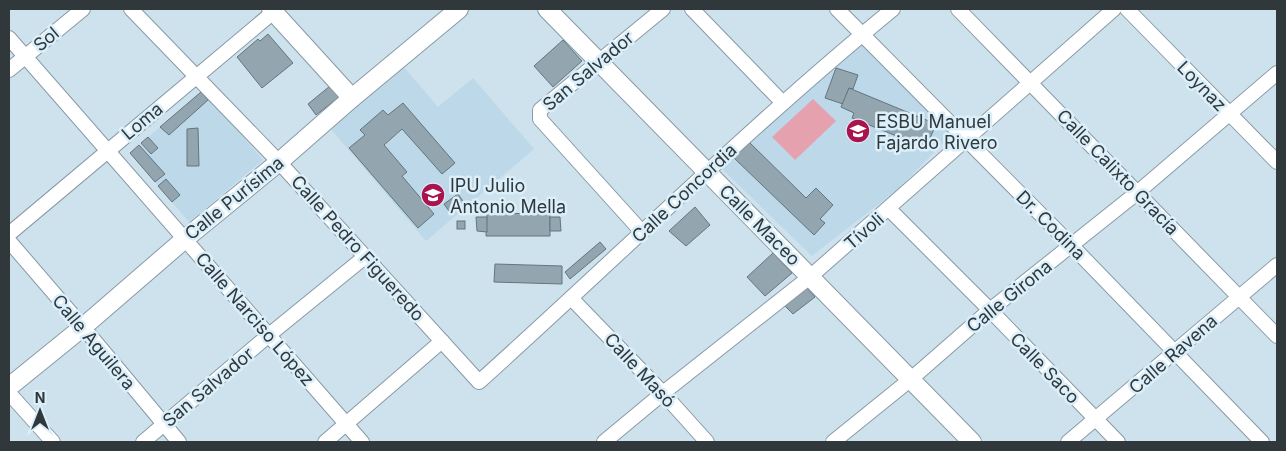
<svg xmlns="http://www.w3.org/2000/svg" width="1286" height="451" font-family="Inter,sans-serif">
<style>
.built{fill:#bdd8e8}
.green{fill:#e5a2ae}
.building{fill:#93a6b0;stroke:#63757f}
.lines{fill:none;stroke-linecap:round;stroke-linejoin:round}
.minor-casing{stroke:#889aa5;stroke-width:16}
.tertiary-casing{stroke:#889aa5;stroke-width:20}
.minor{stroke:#fff;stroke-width:14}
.tertiary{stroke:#fff;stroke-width:18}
.labels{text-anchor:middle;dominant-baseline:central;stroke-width:5;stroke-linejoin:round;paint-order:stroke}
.street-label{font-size:18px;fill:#30383c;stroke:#dbeffa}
.poi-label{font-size:18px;fill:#30383c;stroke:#dbeffa;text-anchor:start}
</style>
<rect width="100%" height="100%" fill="#cee2ed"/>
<!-- built -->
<g class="built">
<polygon points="860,43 952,134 898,189 812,256 720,167"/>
<polygon points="403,66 438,107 473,78 534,149 426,241 330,128"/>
<polygon points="203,90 263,160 189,222 130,153"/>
</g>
<!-- green -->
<polygon class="green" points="813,99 836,121 795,160 772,137"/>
<!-- building -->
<g class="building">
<polygon points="268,34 293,63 262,88 237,57 258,39 260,41"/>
<polygon points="563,40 582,61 553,87 534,66"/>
<polygon points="836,68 858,75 853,89 849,88 843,104 825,98"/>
<polygon points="330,86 339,97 316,115 308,104"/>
<polygon points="849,88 936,124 926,148 852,118 854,113 841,107"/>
<polygon points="201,92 208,100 169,135 160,127"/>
<polygon points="403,103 455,163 442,174 402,129 384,145 407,172 402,176 434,214 418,228 349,148 365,135 360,130 383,110 388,115"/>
<polygon points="198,128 199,166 187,166 187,129"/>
<polygon points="148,137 158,148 151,154 141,143"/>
<polygon points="749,142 806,198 816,188 833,205 820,219 825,223 814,235 734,158"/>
<polygon points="139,145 165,174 155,182 130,153"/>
<polygon points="166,179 180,195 172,202 158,186"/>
<polygon points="458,194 465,204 451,214 444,204"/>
<polygon points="695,207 710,225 686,246 669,231"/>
<polygon points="487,213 550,214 550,236 486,236"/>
<polygon points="476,217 487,217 487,232 477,231"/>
<polygon points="550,217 560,217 561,231 550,231"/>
<rect x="457" y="221" width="8" height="8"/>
<polygon points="600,242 606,249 570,279 565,272"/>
<polygon points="773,253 792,273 765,296 747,277"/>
<polygon points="495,264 562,266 562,284 494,282"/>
<polygon points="806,287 815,297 793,314 784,305"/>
</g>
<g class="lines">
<!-- minor casing -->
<g class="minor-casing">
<g id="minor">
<path d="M131,9L279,162L479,382C617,258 749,127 893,9"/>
<polyline points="692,9 783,103"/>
<polyline points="837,9 1071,245 1262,442"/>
<polyline points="958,9 1277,336"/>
<polyline points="1127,9 1277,162"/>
<polyline points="9,38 362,442"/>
<polyline points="9,70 83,9"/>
<polyline points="889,209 990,310 1118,442"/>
<polyline points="642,232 540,119 540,110 663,9"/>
<polyline points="9,234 277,9"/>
<polyline points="9,241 83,327 179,442"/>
<polyline points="572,299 663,393 707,442"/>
<polyline points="9,393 53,442"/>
<polyline points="143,442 269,335 366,256"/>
<polyline points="325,442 442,341"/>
<polyline points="604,442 663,393 811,276 1114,9"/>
<polyline points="833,442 911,379 990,310 1138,192 1277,73"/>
<polyline points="1068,442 1277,265"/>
</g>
</g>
<!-- tertiary casing -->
<g class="tertiary-casing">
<g id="tertiary">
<polyline points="271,9 352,98"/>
<polyline points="547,9 972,442"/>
<polyline points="9,387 83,327 186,238 279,162 352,98 459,9"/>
</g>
</g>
<!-- minor -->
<use href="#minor" class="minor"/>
<!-- tertiary -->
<use href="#tertiary" class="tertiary"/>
</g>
<!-- icons -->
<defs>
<g id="school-disc" transform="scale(1.25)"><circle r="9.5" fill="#a8144b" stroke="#dbeffa"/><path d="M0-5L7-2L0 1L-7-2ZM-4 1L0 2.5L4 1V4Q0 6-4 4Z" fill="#fff"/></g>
</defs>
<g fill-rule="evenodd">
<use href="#school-disc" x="858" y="131"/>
<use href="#school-disc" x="433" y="195"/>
</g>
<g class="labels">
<!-- street labels -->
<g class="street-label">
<text transform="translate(46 39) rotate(-40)">Sol</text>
<text transform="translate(588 71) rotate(-40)">San Salvador</text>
<text transform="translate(1202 86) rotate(46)">Loynaz</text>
<text transform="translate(142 121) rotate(-40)">Loma</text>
<text transform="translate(1118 172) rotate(46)">Calle Calixto Gracía</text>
<text transform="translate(684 193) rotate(-43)">Calle Concordia</text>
<text transform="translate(234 198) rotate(-39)">Calle Purísima</text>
<text transform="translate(760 225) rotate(45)">Calle Maceo</text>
<text transform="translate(1051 225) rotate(45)">Dr. Codina</text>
<text transform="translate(864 231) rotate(-41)">Tívoli</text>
<text transform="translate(358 248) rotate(48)">Calle Pedro Figueredo</text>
<text transform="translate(1009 296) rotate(-39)">Calle Girona</text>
<text transform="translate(255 319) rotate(49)">Calle Narciso López</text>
<text transform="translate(94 342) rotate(50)">Calle Aguilera</text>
<text transform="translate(1173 354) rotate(-41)">Calle Ravena</text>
<text transform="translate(1045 368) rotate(46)">Calle Saco</text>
<text transform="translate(640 370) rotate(47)">Calle Masó</text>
<text transform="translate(208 387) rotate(-40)">San Salvador</text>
</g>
<!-- poi labels -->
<g class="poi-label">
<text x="876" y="121">ESBU Manuel<tspan x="876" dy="21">Fajardo Rivero</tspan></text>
<text x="450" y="185">IPU Julio<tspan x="450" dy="21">Antonio Mella</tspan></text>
</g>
</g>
<!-- border -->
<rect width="1286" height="451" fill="none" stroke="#30383c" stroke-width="20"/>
<!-- north arrow -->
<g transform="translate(40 411)" stroke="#dbeffa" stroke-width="4" paint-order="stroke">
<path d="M0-4L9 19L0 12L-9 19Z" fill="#30383c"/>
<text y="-8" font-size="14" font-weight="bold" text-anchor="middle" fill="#30383c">N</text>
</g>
</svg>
